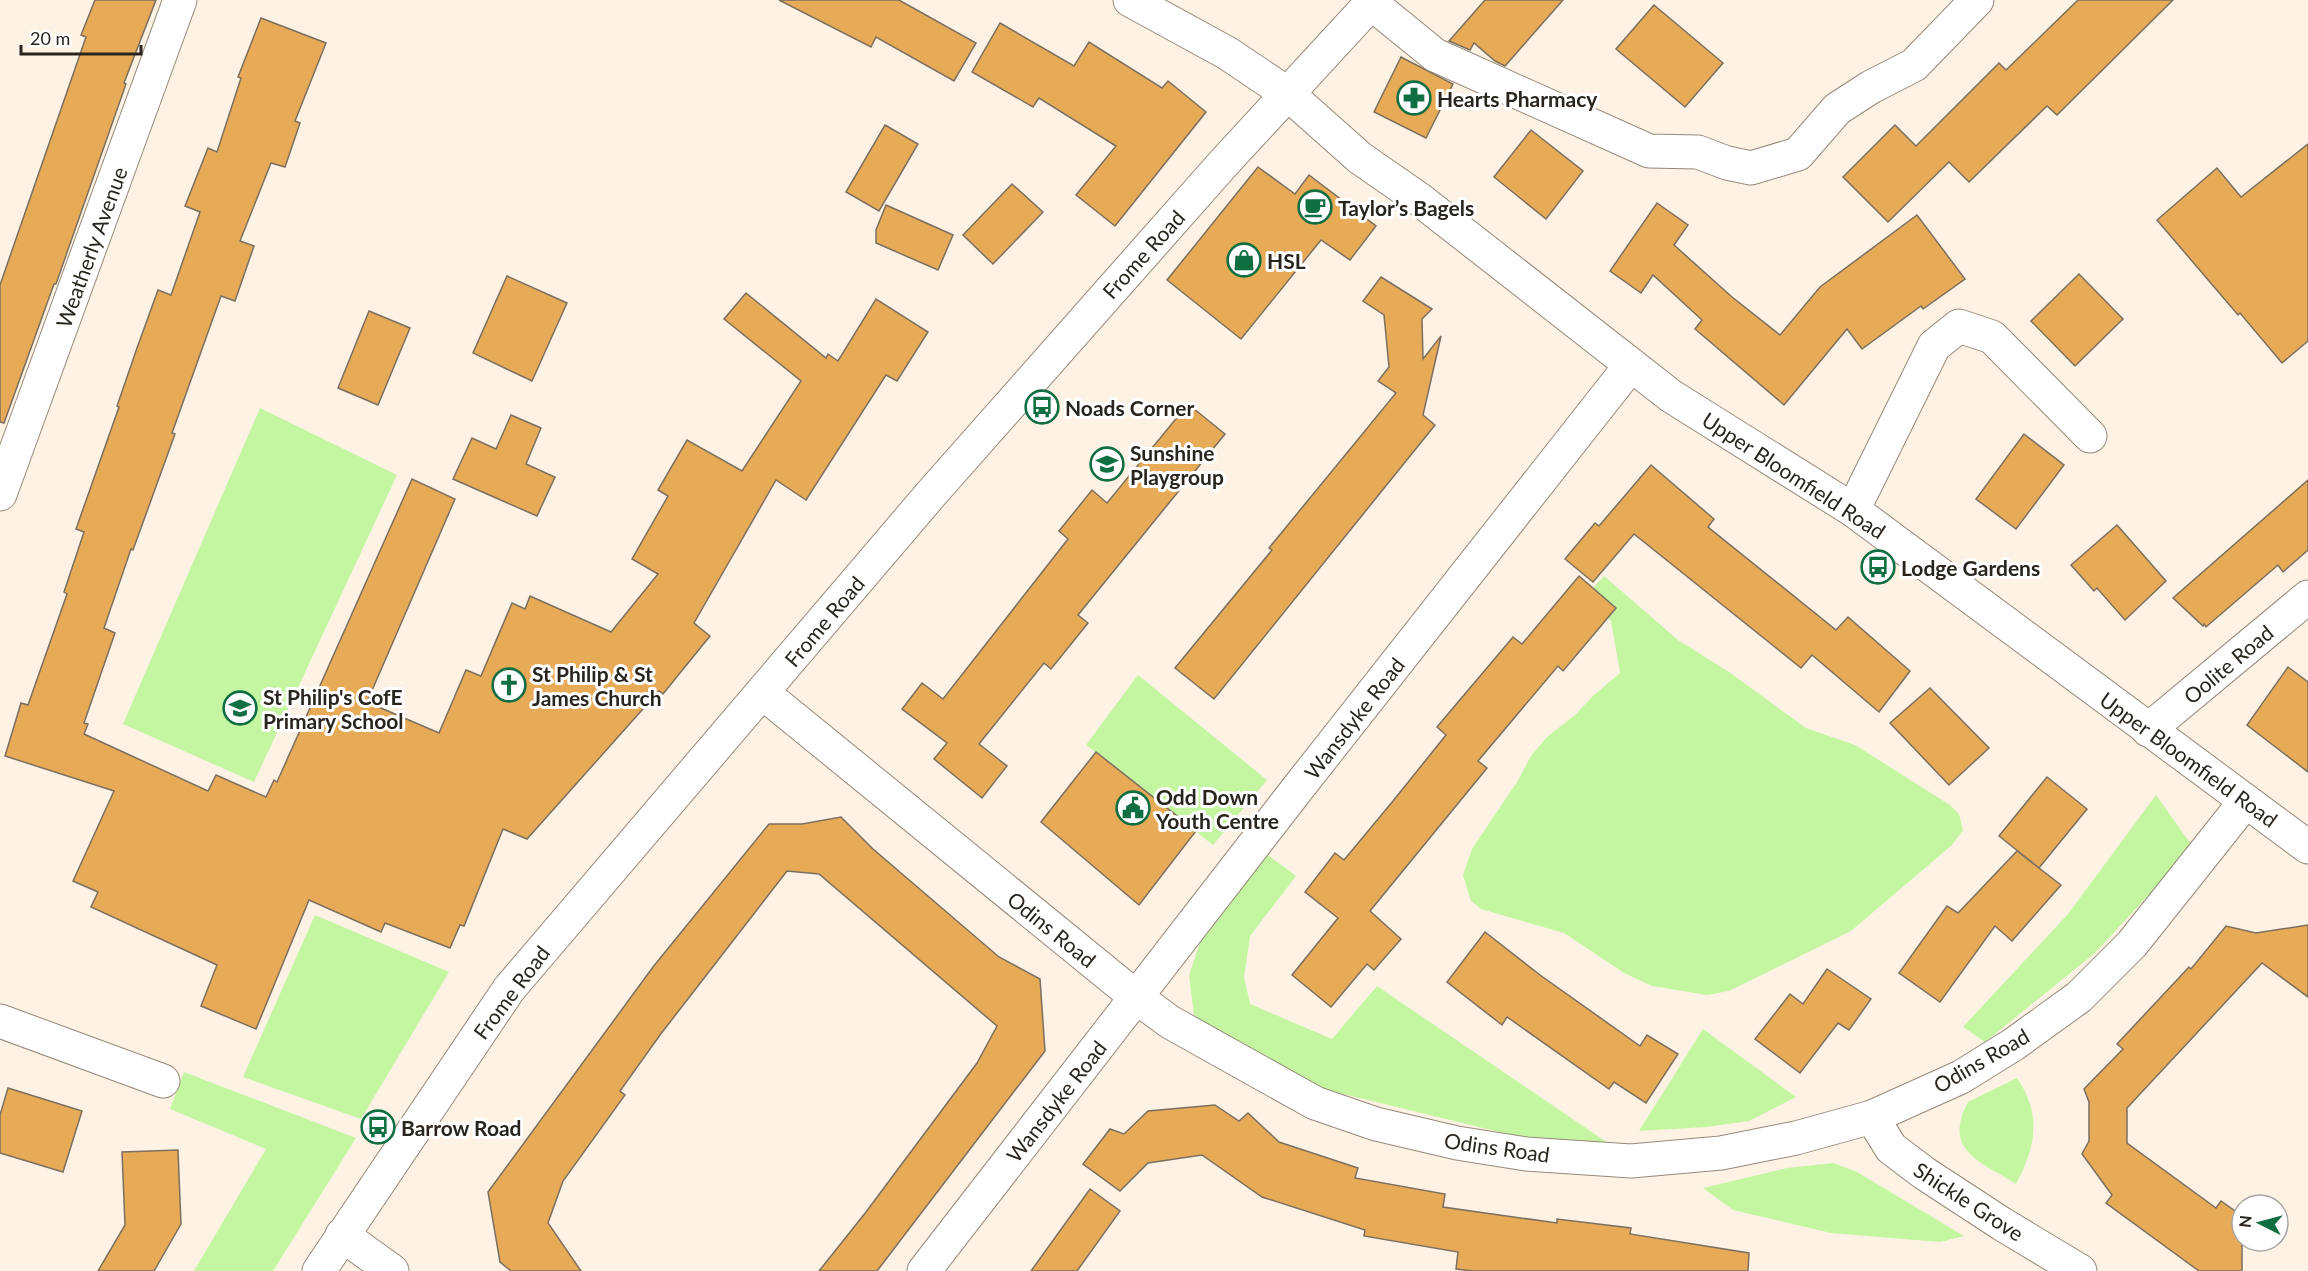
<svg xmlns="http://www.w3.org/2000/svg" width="2308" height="1271" font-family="Lato,sans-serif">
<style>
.green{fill:#c4f6a1}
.building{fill:#e7aa57;stroke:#7b6f60;stroke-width:1.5}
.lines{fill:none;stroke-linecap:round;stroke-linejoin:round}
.minor-casing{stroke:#968979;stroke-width:35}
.minor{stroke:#fff;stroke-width:33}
.labels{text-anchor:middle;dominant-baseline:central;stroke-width:6;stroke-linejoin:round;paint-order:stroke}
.poi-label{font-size:21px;font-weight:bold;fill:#29241e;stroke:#fff;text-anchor:start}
.street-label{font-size:21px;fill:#29241e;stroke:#fff}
</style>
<rect width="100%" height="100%" fill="#fdf2e4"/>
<!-- green -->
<g class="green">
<polygon points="260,408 397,475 254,782 123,724"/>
<polygon points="1604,576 1678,640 1729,672 1806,728 1855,745 1950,805 1959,814 1963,830 1952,845 1851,931 1729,991 1707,995 1652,986 1624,973 1564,933 1481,909 1471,901 1463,875 1472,849 1517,782 1531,756 1547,737 1575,715 1594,695 1620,673 1611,621 1586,596"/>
<polygon points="1138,675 1267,780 1213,845 1086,745"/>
<polygon points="2156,795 2193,847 2095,953 1985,1042 1963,1027 2068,914"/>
<polygon points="1268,855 1296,876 1250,936 1244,977 1250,1004 1332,1039 1377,986 1608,1143 1536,1141 1290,1081 1194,1015 1189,975 1201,940"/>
<polygon points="315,915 449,972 361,1119 243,1077"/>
<polygon points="1703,1029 1796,1097 1749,1121 1706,1127 1639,1131"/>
<polygon points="184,1072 356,1138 273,1271 194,1271 266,1149 170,1109"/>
<path d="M2017,1078C2042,1115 2036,1146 2016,1184C1981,1162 1942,1151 1968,1102Z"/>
<polygon points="1833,1163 1857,1172 1964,1236 1940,1242 1831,1233 1733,1210 1703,1188 1787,1168"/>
</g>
<!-- building -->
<g class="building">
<polygon points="95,0 156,0 124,83 126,84 56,284 54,284 4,423 0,422 0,285 86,37 81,35"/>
<polygon points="779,0 899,0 976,43 954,81 876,37 871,47"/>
<polygon points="1485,0 1563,0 1505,66 1495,61 1474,43 1470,50 1449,41"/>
<polygon points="2078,0 2173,0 2057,115 2047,106 1969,182 1949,162 1888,222 1843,177 1895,125 1916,146 1999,63 2006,70"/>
<polygon points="1654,5 1723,63 1685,107 1616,49"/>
<polygon points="261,18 326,43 295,121 300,123 285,167 271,163 240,241 254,246 235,301 221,296 172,433 175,434 133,550 131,549 104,628 115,633 84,723 88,724 84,734 208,791 216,775 266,797 274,780 277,782 412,479 455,499 367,702 439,733 466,670 481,676 512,603 525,609 530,596 611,632 658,574 632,559 668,496 658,490 687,440 742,471 801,381 724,319 746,293 826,358 828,354 838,361 876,299 928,332 897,381 886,375 806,500 776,480 694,623 710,636 663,694 659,691 527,839 503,829 464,926 460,925 450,948 385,923 381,932 309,900 256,1029 201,1006 217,965 91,907 98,892 73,881 114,791 5,756 21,703 28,705 67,594 64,592 84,532 76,529 119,407 117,406 137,348 158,290 171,295 200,212 185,206 208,148 217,152 241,78 238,77"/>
<polygon points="1000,23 1074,66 1089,42 1162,88 1168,81 1206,112 1115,226 1076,195 1116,146 1039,98 1033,107 972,72"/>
<polygon points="1401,57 1453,84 1426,138 1374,112"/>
<polygon points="885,125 918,144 879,211 846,192"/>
<polygon points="1531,130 1583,171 1546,219 1494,177"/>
<polygon points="2308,144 2308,341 2282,363 2240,313 2238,315 2157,220 2217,168 2241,197"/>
<polygon points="1258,167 1295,194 1309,175 1376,226 1350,260 1321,240 1241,339 1167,280"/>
<polygon points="1012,184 1043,212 993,264 963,235"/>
<polygon points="1657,203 1688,225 1674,245 1732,297 1780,335 1820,287 1917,215 1965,279 1923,309 1921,306 1862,349 1847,329 1784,405 1695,329 1702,320 1653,275 1641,293 1610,271"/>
<polygon points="886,205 953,235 938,270 876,243 876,230"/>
<polygon points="2079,274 2123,319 2075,366 2031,321"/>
<polygon points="507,276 567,303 532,381 473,353"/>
<polygon points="1381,277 1432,309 1422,319 1423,359 1441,336 1423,415 1435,425 1214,699 1175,668 1272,550 1269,548 1396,393 1378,381 1389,367 1384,315 1363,301"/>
<polygon points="369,311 410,328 378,405 338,388"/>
<polygon points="1188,404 1225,434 1078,615 1088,623 1051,669 1044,663 979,744 1007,766 982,798 934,759 947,743 902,709 922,683 943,699 1068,539 1059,531 1092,490 1107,503"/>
<polygon points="511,415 541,428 526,464 555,477 537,516 453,479 472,438 496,449"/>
<polygon points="2024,434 2064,465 2016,529 1976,499"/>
<polygon points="1651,465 1714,519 1708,527 1836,630 1848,617 1910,671 1879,712 1812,655 1801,668 1634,534 1593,582 1565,559 1595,523 1599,526"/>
<polygon points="2308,480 2308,550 2283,572 2278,565 2206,627 2204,624 2203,626 2173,598"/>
<polygon points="2117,525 2166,581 2125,620 2097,588 2094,591 2071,565"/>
<polygon points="1579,576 1616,608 1563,671 1558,666 1478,761 1487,768 1370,911 1401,939 1374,970 1367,964 1331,1007 1292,975 1338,918 1305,892 1335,853 1344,860 1393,801 1446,735 1437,727 1513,637 1522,644"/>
<polygon points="2288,667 2308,682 2308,772 2247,725"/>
<polygon points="1930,688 1989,748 1949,785 1890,723"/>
<polygon points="1096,752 1196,831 1139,905 1041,822"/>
<polygon points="2047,777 2087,809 2039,868 1999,836"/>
<polygon points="841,817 873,849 999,957 1040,979 1045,1051 877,1271 819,1271 866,1212 977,1063 997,1026 819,874 787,871 660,1035 620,1091 625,1095 563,1181 548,1223 581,1271 511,1271 500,1262 488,1192 653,967 769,824 802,824"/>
<polygon points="2017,851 2061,885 2012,941 1995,926 1940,1002 1899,973 1947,906 1958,913"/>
<polygon points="2308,925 2308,997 2262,963 2127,1108 2127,1143 2216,1208 2221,1201 2242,1216 2242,1271 2199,1271 2106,1203 2112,1195 2082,1154 2089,1141 2089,1102 2084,1089 2123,1049 2117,1044 2189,967 2191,969 2226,926 2256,933"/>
<polygon points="1485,932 1540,975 1640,1046 1647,1035 1678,1054 1646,1103 1614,1082 1609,1089 1507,1017 1502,1025 1447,982"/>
<polygon points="1827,969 1871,999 1849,1030 1838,1023 1800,1073 1755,1039 1790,994 1803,1004"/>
<polygon points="8,1088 82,1111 63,1172 0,1153 0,1115"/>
<polygon points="1215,1105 1239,1121 1248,1113 1279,1142 1358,1168 1355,1178 1445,1194 1443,1207 1557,1223 1557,1219 1631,1228 1630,1234 1749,1253 1748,1271 1473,1271 1456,1269 1458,1252 1364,1236 1365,1230 1262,1197 1202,1155 1148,1163 1120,1191 1083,1164 1110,1129 1124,1134 1148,1111"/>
<polygon points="178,1150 181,1224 154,1271 98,1271 125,1225 122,1152"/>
<polygon points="1090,1189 1120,1211 1077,1271 1031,1271"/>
</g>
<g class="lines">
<!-- minor casing -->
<g class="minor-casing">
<g id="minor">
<polyline points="1130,0 1227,53 1288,94 1360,158 1419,199 1671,396 1853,510 2308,847"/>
<polyline points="1371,3 1435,55 1649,151 1698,152 1727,163 1751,168 1798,154 1837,109 1871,87 1914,65 1977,0"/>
<polyline points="0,494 180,0"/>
<polyline points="1853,510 1934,346 1959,326 1992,337 2090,436"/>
<polyline points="763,693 1136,997 1170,1022 1315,1103 1376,1124 1457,1143 1526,1154 1631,1161 1721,1153 1796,1138 1872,1117 1961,1077 2014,1044 2079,997 2132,944 2245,802"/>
<polyline points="2148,730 2308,597"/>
<polyline points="0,1021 163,1081"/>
<polyline points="1872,1117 1891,1148 1924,1173 2002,1224 2080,1271"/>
<polyline points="342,1235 392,1271"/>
<polyline points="319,1271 509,989 931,494 1221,166 1374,0"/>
<polyline points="924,1271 1298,788 1631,365"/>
</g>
</g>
<!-- minor -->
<use href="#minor" class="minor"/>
</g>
<!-- icons -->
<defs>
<g id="pharmacy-ring" transform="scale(1.725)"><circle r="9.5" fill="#fff" stroke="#106e43" stroke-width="1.5"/><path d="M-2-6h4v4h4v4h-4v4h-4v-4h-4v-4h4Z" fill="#106e43"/></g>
<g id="cafe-ring" transform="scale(1.725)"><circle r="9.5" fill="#fff" stroke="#106e43" stroke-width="1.5"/><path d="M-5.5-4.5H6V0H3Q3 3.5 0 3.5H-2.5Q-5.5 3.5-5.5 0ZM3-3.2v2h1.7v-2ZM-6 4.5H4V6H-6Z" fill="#106e43"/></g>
<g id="shop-ring" transform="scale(1.725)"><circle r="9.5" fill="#fff" stroke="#106e43" stroke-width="1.5"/><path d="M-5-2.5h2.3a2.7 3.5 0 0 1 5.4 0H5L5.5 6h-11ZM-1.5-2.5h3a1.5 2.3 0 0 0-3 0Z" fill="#106e43"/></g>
<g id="bus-ring" transform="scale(1.725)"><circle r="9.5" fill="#fff" stroke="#106e43" stroke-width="1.5"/><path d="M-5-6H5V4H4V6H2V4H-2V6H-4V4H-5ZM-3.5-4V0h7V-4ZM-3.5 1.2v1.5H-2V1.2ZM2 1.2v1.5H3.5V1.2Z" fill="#106e43"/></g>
<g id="school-ring" transform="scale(1.725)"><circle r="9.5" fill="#fff" stroke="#106e43" stroke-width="1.5"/><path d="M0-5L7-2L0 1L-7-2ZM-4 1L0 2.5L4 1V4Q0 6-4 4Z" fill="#106e43"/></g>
<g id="church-ring" transform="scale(1.725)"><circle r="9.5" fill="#fff" stroke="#106e43" stroke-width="1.5"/><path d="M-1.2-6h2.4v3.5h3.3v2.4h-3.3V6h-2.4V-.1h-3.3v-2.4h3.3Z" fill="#106e43"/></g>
<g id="civic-ring" transform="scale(1.725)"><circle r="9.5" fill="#fff" stroke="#106e43" stroke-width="1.5"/><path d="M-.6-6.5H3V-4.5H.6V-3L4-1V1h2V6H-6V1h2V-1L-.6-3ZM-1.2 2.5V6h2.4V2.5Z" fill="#106e43"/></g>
</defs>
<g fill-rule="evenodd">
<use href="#pharmacy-ring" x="1414" y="98"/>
<use href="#cafe-ring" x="1315" y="207"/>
<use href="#shop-ring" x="1244" y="260"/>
<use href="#bus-ring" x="1042" y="407"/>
<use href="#school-ring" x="1107" y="464"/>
<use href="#bus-ring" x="1878" y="567"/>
<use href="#church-ring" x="509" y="685"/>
<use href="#school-ring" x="240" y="708"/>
<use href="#civic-ring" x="1133" y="808"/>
<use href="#bus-ring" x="378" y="1127"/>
</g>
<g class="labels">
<!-- poi labels -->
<g class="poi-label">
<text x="1437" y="98">Hearts Pharmacy</text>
<text x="1338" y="207">Taylor’s Bagels</text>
<text x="1267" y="260">HSL</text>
<text x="1065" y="407">Noads Corner</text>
<text x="1130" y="452">Sunshine<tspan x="1130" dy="24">Playgroup</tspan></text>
<text x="1901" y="567">Lodge Gardens</text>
<text x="532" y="673">St Philip &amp; St<tspan x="532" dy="24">James Church</tspan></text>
<text x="263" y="696">St Philip's CofE<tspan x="263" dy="24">Primary School</tspan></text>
<text x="1156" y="796">Odd Down<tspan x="1156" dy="24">Youth Centre</tspan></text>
<text x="401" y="1127">Barrow Road</text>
</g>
<!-- street labels -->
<g class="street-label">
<text transform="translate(91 247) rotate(-70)">Weatherly Avenue</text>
<text transform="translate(1143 254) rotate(-48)">Frome Road</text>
<text transform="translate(1794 475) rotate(33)">Upper Bloomfield Road</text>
<text transform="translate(824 621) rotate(-50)">Frome Road</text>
<text transform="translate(2228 664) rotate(-40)">Oolite Road</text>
<text transform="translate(1354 718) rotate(-52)">Wansdyke Road</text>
<text transform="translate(2189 759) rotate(36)">Upper Bloomfield Road</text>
<text transform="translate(1052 929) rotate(39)">Odins Road</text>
<text transform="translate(511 992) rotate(-53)">Frome Road</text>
<text transform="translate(1981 1060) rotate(-30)">Odins Road</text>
<text transform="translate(1056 1101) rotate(-52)">Wansdyke Road</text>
<text transform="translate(1497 1147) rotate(8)">Odins Road</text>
<text transform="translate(1969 1201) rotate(33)">Shickle Grove</text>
</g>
</g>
<!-- north arrow -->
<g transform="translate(2260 1223) rotate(276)"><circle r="28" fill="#ffffff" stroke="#a9a7a5" stroke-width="1.5"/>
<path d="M0-4.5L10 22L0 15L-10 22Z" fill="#106e43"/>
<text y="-9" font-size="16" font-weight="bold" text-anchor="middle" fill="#29241e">N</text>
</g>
<!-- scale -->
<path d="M21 45v9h120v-9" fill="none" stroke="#29241e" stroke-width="3"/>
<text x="30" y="45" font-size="18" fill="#29241e" stroke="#ffffff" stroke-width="4.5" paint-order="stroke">20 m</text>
</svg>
